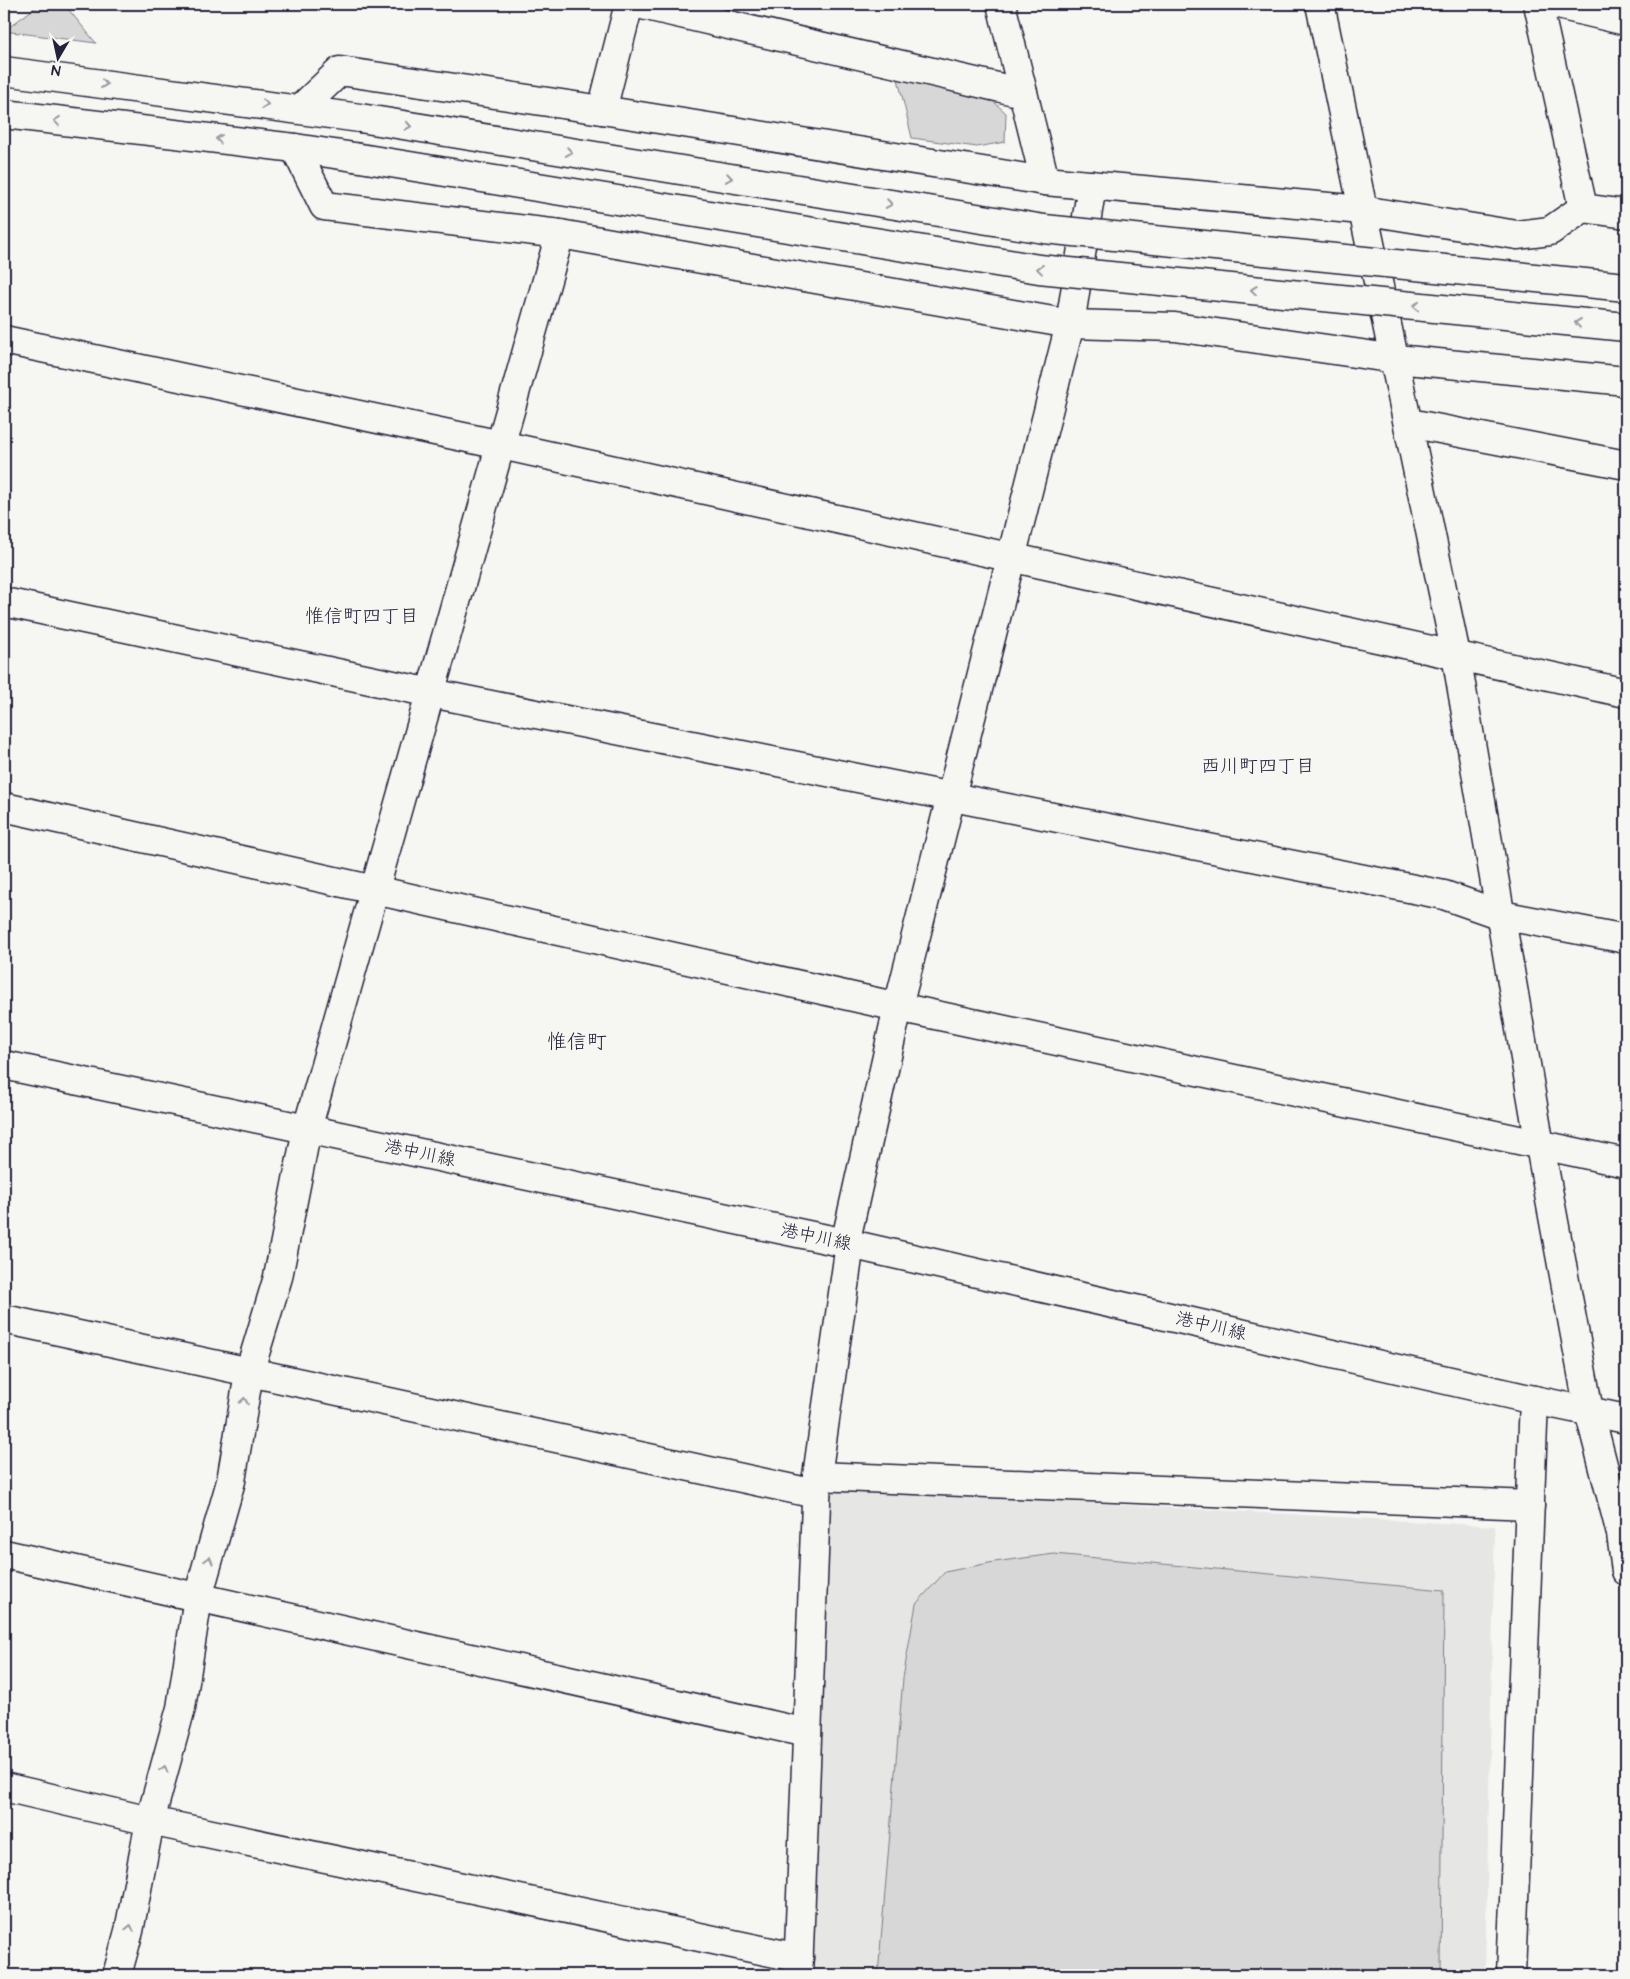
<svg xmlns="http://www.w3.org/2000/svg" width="1630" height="1979" font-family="'Architects Daughter','Klee One',sans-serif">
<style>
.built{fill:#e6e6e4}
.green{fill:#d7d7d7;stroke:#7c7c89}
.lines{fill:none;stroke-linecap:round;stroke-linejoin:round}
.minor-casing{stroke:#22223b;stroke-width:31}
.major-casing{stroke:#22223b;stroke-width:31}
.minor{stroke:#f6f6f2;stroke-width:28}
.major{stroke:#f6f6f2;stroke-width:28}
.minor-bridge-casing{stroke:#22223b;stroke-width:31;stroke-linecap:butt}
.minor-bridge{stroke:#f6f6f2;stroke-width:28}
.oneway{stroke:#9797a0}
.labels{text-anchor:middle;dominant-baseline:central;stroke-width:4.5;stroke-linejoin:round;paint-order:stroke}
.street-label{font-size:18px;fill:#22223b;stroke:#f6f6f2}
.neighbourhood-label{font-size:19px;fill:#22223b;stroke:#f6f6f2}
.quarter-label{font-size:20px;fill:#22223b;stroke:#f6f6f2}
</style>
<rect width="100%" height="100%" fill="#f6f6f2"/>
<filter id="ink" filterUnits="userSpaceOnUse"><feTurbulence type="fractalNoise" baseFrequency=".02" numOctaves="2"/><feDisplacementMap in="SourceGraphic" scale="10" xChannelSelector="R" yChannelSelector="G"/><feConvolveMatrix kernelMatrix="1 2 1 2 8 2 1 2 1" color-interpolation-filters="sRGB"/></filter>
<g filter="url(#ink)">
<!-- built -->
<polygon class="built" points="827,1488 1495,1526 1485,1975 811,1975"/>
<!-- green -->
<g class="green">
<polygon points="40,4 64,4 96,43 4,31"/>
<polygon points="898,79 994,102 1006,113 1005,142 977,147 912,138"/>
<polygon points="1054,1554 1444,1590 1441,1975 878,1975 903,1678 916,1604 945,1572 994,1562"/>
</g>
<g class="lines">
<!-- minor casing -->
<g class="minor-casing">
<g id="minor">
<polyline points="638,4 1023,93"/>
<polyline points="1001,4 1045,181"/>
<polyline points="1320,4 1456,655 1540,1146 1589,1411 1621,1534 1626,1571"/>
<polyline points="1538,4 1583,208"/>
<polyline points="1554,4 1626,21"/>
<polyline points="4,71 360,118"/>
<polyline points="300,109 340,71 602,110 1045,181 1362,210 1517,235 1550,231 1583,208 1626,214"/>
<polyline points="602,110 629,4"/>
<polyline points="4,114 295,148 354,157"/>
<polyline points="295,148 324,206 560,234 1070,324 1175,327 1396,359 1626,381"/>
<polyline points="4,340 501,445 1626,693"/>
<polyline points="1409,423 1626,465"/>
<polyline points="4,602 431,693 1444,895 1501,915 1626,939"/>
<polyline points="4,807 898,1007 1626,1163"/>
<polyline points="845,1244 898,1007 1070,324 1092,185"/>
<polyline points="4,1319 816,1494"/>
<polyline points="817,1476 1530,1505"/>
<polyline points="4,1554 807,1733"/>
<polyline points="4,1787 150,1821 799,1958"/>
<polyline points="117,1975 129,1931 150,1821 181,1708 198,1597 231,1481 249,1373 278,1277 307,1129 560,234"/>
<polyline points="798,1975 817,1476 850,1244"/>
<polyline points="1511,1975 1534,1400"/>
</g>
</g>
<!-- major casing -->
<g class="major-casing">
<polyline id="major" points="4,1065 850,1244 1534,1400 1626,1419"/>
</g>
<!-- minor -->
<use href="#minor" class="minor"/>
<!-- major -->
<use href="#major" class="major"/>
<!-- minor-bridge casing -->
<g class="minor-bridge-casing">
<g id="minor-bridge">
<polyline points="360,118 1044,229 1626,287"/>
<polyline points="354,157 1039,269 1626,327"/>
</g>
</g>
<!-- minor-bridge -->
<use href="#minor-bridge" class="minor-bridge"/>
</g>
<!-- one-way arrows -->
<defs><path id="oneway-chevron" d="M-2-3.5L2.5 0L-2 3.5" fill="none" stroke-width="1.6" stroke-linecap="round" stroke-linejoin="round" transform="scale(1.25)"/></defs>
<g class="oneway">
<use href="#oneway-chevron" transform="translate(104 84) rotate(7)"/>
<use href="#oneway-chevron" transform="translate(265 104) rotate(7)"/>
<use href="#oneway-chevron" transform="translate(57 121) rotate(-173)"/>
<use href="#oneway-chevron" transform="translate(408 126) rotate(9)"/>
<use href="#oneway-chevron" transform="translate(219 139) rotate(-173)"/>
<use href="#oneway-chevron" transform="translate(569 152) rotate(9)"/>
<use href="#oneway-chevron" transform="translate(729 178) rotate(9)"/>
<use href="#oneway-chevron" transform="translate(889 204) rotate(9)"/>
<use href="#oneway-chevron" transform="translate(1040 269) rotate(-173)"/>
<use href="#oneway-chevron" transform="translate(1254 290) rotate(-174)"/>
<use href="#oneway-chevron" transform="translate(1416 306) rotate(-174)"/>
<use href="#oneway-chevron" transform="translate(1578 323) rotate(-174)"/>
<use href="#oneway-chevron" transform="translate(244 1401) rotate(-81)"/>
<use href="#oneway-chevron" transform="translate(209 1560) rotate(-74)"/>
<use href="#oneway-chevron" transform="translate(164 1769) rotate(-75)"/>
<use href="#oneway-chevron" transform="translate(130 1928) rotate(-78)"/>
</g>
</g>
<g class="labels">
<!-- street labels -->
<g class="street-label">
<text transform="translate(420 1153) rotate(12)">港中川線</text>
<text transform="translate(816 1237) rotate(12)">港中川線</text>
<text transform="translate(1211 1326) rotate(13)">港中川線</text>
</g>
<!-- neighbourhood labels -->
<g class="neighbourhood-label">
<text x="362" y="616">惟信町四丁目</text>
<text x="1258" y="766">西川町四丁目</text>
</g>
<!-- quarter labels -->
<g class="quarter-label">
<text x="577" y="1042">惟信町</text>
</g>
</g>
<!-- margin -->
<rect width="1630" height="1979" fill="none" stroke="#f6f6f2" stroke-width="20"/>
<rect x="10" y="10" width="1610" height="1959" fill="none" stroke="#22223b" stroke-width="2" filter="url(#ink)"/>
<!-- north arrow -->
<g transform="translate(58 58) rotate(189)" stroke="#f6f6f2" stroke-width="4" paint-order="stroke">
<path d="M0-4L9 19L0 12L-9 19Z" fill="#22223b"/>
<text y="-8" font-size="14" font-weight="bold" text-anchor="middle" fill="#22223b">N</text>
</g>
</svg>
